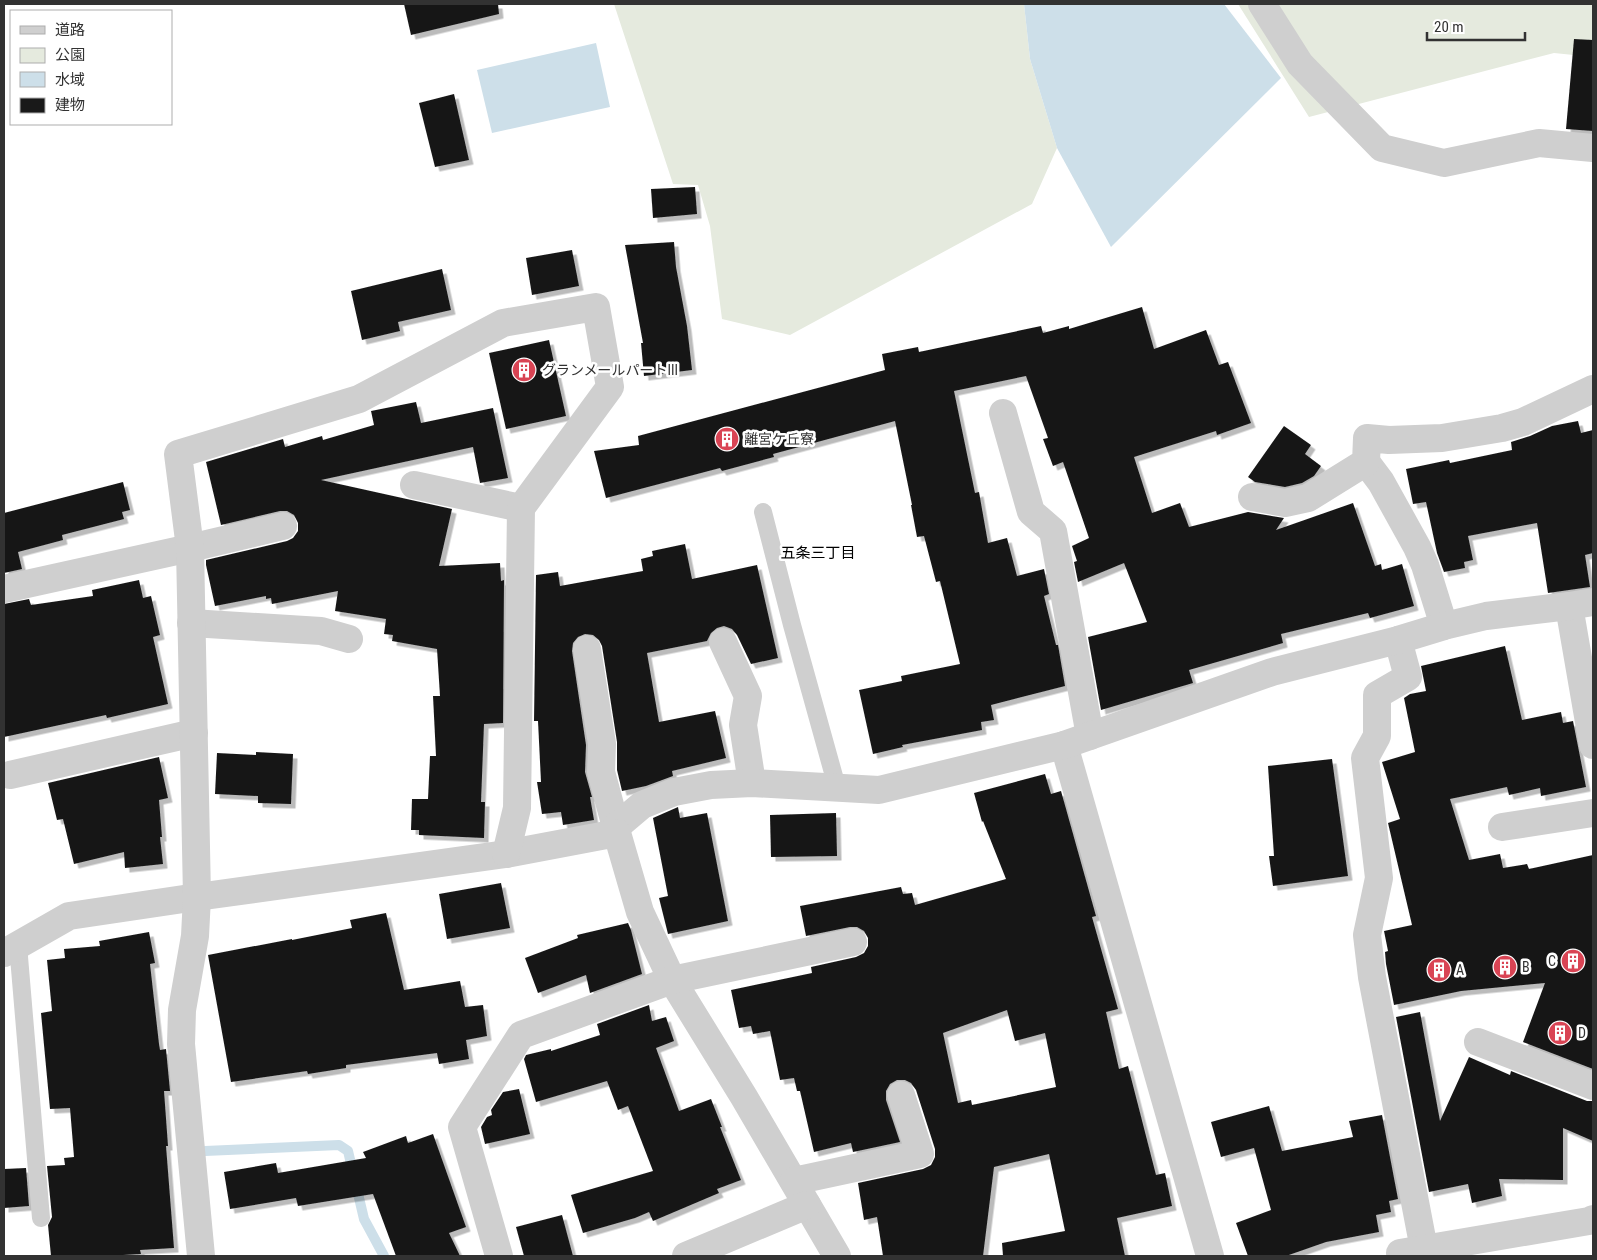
<svg xmlns="http://www.w3.org/2000/svg" width="1597" height="1260" font-family="'Roboto Condensed','Noto Sans JP',sans-serif">
<style>
.green{fill:#e5eade}
.water{fill:#cddfe9}
.lines{fill:none;stroke-linecap:round;stroke-linejoin:round}
.stream{stroke:#cddfe9;stroke-width:10}
.building{fill:#191919;fill-rule:evenodd;filter:url(#shadow)}
.service{stroke:#cfcfcf;stroke-width:18}
.minor{stroke:#cfcfcf;stroke-width:28}
.labels{text-anchor:middle;dominant-baseline:central;stroke-width:5;stroke-linejoin:round;paint-order:stroke}
.poi-label{font-size:14px;fill:#323232;stroke:#fff;text-anchor:start}
.neighbourhood-label{font-size:15px;fill:#000;stroke:#fff}
</style>
<defs>
<filter id="shadow"><feDropShadow dx="4.5" dy="4.5" stdDeviation="0" flood-color="#0004"/></filter>
</defs>
<rect width="100%" height="100%" fill="#fff"/>
<!-- green -->
<g class="green">
<polygon points="614,4 1024,4 1030,59 1057,148 1032,204 790,335 722,319 710,226 698,185 673,184"/>
<polygon points="1238,4 1593,4 1593,57 1554,53 1309,117"/>
</g>
<!-- water -->
<g class="water">
<polygon points="1024,4 1224,4 1281,78 1111,247 1057,148 1030,59"/>
<polygon points="596,43 610,107 492,133 477,70"/>
</g>
<g class="lines">
<!-- stream -->
<polyline class="stream" points="205,1151 339,1145 348,1151 364,1219 384,1256"/>
</g>
<!-- building -->
<g class="building">
<polygon points="404,4 498,4 499,14 411,35"/>
<polygon points="1574,39 1593,40 1593,131 1566,129"/>
<polygon points="454,94 469,160 435,167 419,103"/>
<polygon points="695,187 697,214 653,218 651,189"/>
<polygon points="674,242 676,267 687,326 692,370 644,376 641,343 643,343 625,245"/>
<polygon points="572,250 579,286 532,295 526,258"/>
<polygon points="442,269 451,310 398,322 400,331 362,340 351,291"/>
<polygon points="1142,307 1154,349 1206,330 1219,365 1228,362 1251,423 1217,435 1216,431 1134,457 1152,513 1180,503 1189,527 1248,512 1284,518 1276,530 1353,503 1375,566 1381,564 1382,570 1402,564 1414,606 1370,618 1368,613 1281,634 1283,643 1189,670 1193,683 1101,710 1088,637 1147,622 1124,563 1078,582 1074,562 1077,561 1072,546 1089,538 1063,462 1053,466 1043,439 1048,438 1026,376 954,391 975,493 979,492 988,543 1007,538 1017,576 1044,569 1049,594 1044,596 1056,645 1058,645 1065,686 991,705 994,720 981,722 982,730 902,745 903,747 873,754 859,690 902,681 901,676 960,664 940,581 936,582 924,536 917,537 911,505 912,505 895,421 773,454 774,457 722,471 720,468 606,498 594,451 639,445 638,436 885,370 882,354 918,347 919,352 1041,326 1043,333 1069,326 1069,329"/>
<polygon points="549,340 566,416 506,429 489,353"/>
<polygon points="416,402 421,423 493,408 508,478 480,483 473,447 321,480 452,509 439,566 500,563 501,581 504,580 503,723 484,724 481,802 485,802 484,838 419,835 419,830 411,830 412,799 428,799 430,756 436,756 433,696 440,696 437,649 392,641 393,635 384,634 386,619 335,611 338,591 272,604 271,598 266,599 266,596 215,606 206,565 206,560 287,541 293,538 298,531 298,523 294,515 287,511 280,511 221,525 206,462 283,439 285,447 322,436 323,440 374,425 371,411"/>
<polygon points="1578,421 1581,433 1593,430 1593,553 1585,555 1590,587 1548,593 1537,523 1468,536 1473,560 1464,562 1465,568 1444,572 1437,553 1426,502 1413,504 1406,469 1449,460 1450,463 1512,450 1511,442 1530,436 1552,426"/>
<polygon points="1284,426 1311,445 1305,454 1321,466 1314,476 1302,483 1285,487 1255,482 1248,477"/>
<polygon points="123,482 130,510 122,512 124,519 62,535 63,540 18,552 22,569 4,573 4,513"/>
<polygon points="685,544 692,579 757,565 778,658 751,664 737,635 732,629 724,626 717,628 711,633 707,641 647,653 659,722 715,711 726,758 672,771 673,776 646,786 622,791 617,770 617,742 602,646 599,640 593,635 585,634 578,637 573,643 572,651 586,745 585,772 592,797 590,797 594,820 563,825 561,812 542,814 537,782 541,782 538,721 534,721 536,575 558,572 560,586 643,571 641,559 653,556 652,551"/>
<polygon points="139,580 143,598 151,596 160,635 153,637 168,704 107,718 106,715 4,737 4,604 29,599 31,605 93,596 92,590"/>
<polygon points="1505,646 1522,720 1561,712 1563,723 1573,721 1586,787 1541,796 1540,788 1509,795 1507,787 1450,799 1469,860 1500,854 1503,868 1527,864 1529,869 1593,855 1593,1069 1523,1042 1545,983 1461,991 1394,1005 1386,964 1385,952 1388,951 1384,931 1412,925 1388,823 1400,819 1382,762 1415,752 1404,698 1410,694 1426,691 1421,666"/>
<polygon points="256,752 293,754 291,804 258,803 258,796 215,794 217,753 256,755"/>
<polygon points="159,757 168,798 159,800 162,837 160,837 163,864 125,868 124,852 74,864 63,819 57,820 48,783"/>
<polygon points="1332,759 1348,876 1273,886 1269,856 1274,856 1268,766"/>
<path d="M1045,774L1051,794L1061,791L1096,916L1092,917L1118,1009L1106,1012L1119,1069L1128,1066L1156,1175L1165,1173L1172,1206L1117,1218L1125,1256H1003L1002,1243L1065,1231L1049,1154L994,1167L983,1256H883L877,1217L864,1220L858,1183L923,1169L931,1165L935,1157V1149L916,1090L911,1083L905,1080H897L890,1084L886,1091V1100L900,1142L853,1152L851,1143L814,1152L800,1091H797L794,1078L780,1080L770,1031L753,1034L751,1026L739,1028L731,990L812,973L811,967L856,957L864,953L868,946V938L864,931L857,927H850L806,936L800,906L901,887L903,894L912,893L915,905L1006,879L983,821L982,822L974,793ZM1007,1010L1015,1041L1045,1033L1056,1087L972,1105L971,1100L958,1103L943,1033Z"/>
<polygon points="678,807 680,818 707,813 728,921 668,934 659,898 668,896 653,818"/>
<polygon points="836,813 837,856 771,857 770,815"/>
<polygon points="501,883 510,928 447,939 439,894"/>
<polygon points="386,913 404,990 460,981 465,1007 483,1005 487,1036 466,1040 469,1059 439,1064 437,1053 346,1065 346,1068 308,1074 307,1071 231,1082 208,955 292,939 292,940 352,928 350,920"/>
<polygon points="628,923 631,930 642,974 590,993 586,975 538,993 525,958 578,938 577,935"/>
<polygon points="149,932 155,963 150,964 159,1044 160,1050 166,1049 170,1091 164,1091 168,1146 166,1146 174,1248 140,1250 141,1254 105,1256 51,1256 48,1225 52,1217 47,1166 65,1165 64,1158 74,1157 70,1108 50,1109 41,1013 52,1011 47,960 65,958 64,949 100,946 99,941"/>
<polygon points="649,1005 652,1021 666,1017 674,1041 656,1048 679,1111 711,1099 722,1127 720,1127 741,1180 717,1189 719,1193 653,1221 649,1212 635,1218 583,1233 571,1195 653,1171 628,1106 618,1110 607,1081 536,1102 524,1059 526,1055 551,1049 551,1051 600,1035 597,1024"/>
<polygon points="1420,1012 1440,1121 1469,1057 1510,1075 1511,1071 1587,1101 1593,1101 1593,1141 1563,1128 1563,1180 1499,1179 1502,1196 1472,1203 1468,1184 1429,1192 1396,1017"/>
<polygon points="519,1089 530,1134 485,1144 481,1127 487,1117 492,1115 491,1110 503,1092"/>
<polygon points="1269,1106 1282,1151 1353,1137 1349,1121 1382,1115 1398,1199 1389,1201 1391,1212 1376,1215 1379,1232 1326,1242 1286,1256 1248,1256 1236,1223 1271,1210 1254,1148 1221,1157 1211,1122"/>
<polygon points="433,1134 466,1227 449,1233 460,1256 396,1256 373,1194 298,1206 296,1198 230,1209 224,1172 276,1163 278,1173 366,1158 363,1152 406,1136 408,1143"/>
<polygon points="26,1168 29,1206 4,1208 4,1169"/>
<polygon points="562,1215 573,1256 524,1256 516,1227"/>
</g>
<g class="lines">
<!-- service -->
<g class="service">
<polyline points="763,512 792,625 837,787"/>
<polyline points="18,945 41,1218"/>
</g>
<!-- minor -->
<g class="minor">
<polyline points="1262,4 1300,64 1382,148 1444,163 1539,143 1593,148"/>
<polyline points="1003,413 1031,512 1053,531 1090,736"/>
<polyline points="1366,462 1381,482 1417,547 1425,565 1444,626"/>
<polyline points="414,485 521,508"/>
<polyline points="1252,497 1285,503 1308,498 1366,462 1367,438 1389,440 1442,438 1502,428 1523,422 1593,389"/>
<polyline points="4,589 190,548 283,526"/>
<polyline points="1569,606 1593,745"/>
<polyline points="191,623 321,631 349,639"/>
<polyline points="1398,640 1408,677 1377,695 1377,736 1365,758 1379,878 1367,935 1372,977 1424,1249"/>
<polyline points="723,642 748,696 743,725 752,783"/>
<polyline points="587,649 602,744 601,772 616,827"/>
<polyline points="1064,745 1210,1256"/>
<polyline points="10,775 194,733"/>
<polyline points="1502,827 1593,813"/>
<polyline points="617,833 616,827 642,805 674,792 711,785 752,783 879,790 1064,745 1272,672 1398,640 1444,626 1486,616 1569,606 1593,602"/>
<polyline points="4,953 69,916 197,897 506,854 617,833 640,912 672,980 744,1097 837,1256"/>
<polyline points="1478,1042 1593,1086"/>
<polyline points="794,1181 920,1154 901,1095"/>
<polyline points="1400,1253 1589,1221 1593,1219"/>
<polyline points="201,1256 181,1044 182,1010 195,936 197,897 190,548 178,454 359,399 503,323 596,307 610,387 521,508 517,808 506,854"/>
<polyline points="499,1256 462,1127 521,1035 672,980 853,942"/>
<polyline points="686,1256 807,1205"/>
</g>
</g>
<!-- icons -->
<defs>
<g id="building-disc" transform="scale(1.25)"><circle r="9.5" fill="#d94454" stroke="#fff"/><path d="M-4-6H4V6H1V3H-1V6H-4ZM-2.5-4.3h1.7v1.8h-1.7ZM.8-4.3h1.7v1.8H.8ZM-2.5-1h1.7V.8h-1.7ZM.8-1h1.7V.8H.8Z" fill="#fff"/></g>
</defs>
<g fill-rule="evenodd">
<use href="#building-disc" x="524" y="370"/>
<use href="#building-disc" x="727" y="439"/>
<use href="#building-disc" x="1573" y="961"/>
<use href="#building-disc" x="1505" y="967"/>
<use href="#building-disc" x="1439" y="970"/>
<use href="#building-disc" x="1560" y="1033"/>
</g>
<g class="labels">
<!-- poi labels -->
<g class="poi-label">
<text x="542" y="370">グランメールパートIII</text>
<text x="744" y="439">離宮ケ丘寮</text>
<text x="1556" y="961" text-anchor="end">C</text>
<text x="1522" y="967">B</text>
<text x="1456" y="970">A</text>
<text x="1578" y="1033">D</text>
</g>
<!-- neighbourhood labels -->
<g class="neighbourhood-label">
<text x="818" y="553">五条三丁目</text>
</g>
</g>
<!-- border -->
<rect width="1597" height="1260" fill="none" stroke="#323232" stroke-width="10"/>
<!-- legend -->
<rect x="10" y="10" width="162" height="115" fill="#ffffff" stroke="#adadad"/>
<rect x="20" y="26" width="25" height="8" fill="#cfcfcf" stroke="#adadad"/>
<text x="55" y="35" font-size="15" fill="#323232">道路</text>
<rect x="20" y="48" width="25" height="15" fill="#e5eade" stroke="#adadad"/>
<text x="55" y="60" font-size="15" fill="#323232">公園</text>
<rect x="20" y="72" width="25" height="15" fill="#cddfe9" stroke="#adadad"/>
<text x="55" y="85" font-size="15" fill="#323232">水域</text>
<rect x="20" y="98" width="25" height="15" fill="#191919" stroke="#adadad"/>
<text x="55" y="110" font-size="15" fill="#323232">建物</text>
<!-- scale -->
<path d="M1427 32v8h98v-8" fill="none" stroke="#323232" stroke-width="2.5"/>
<text x="1434" y="32" font-size="15" fill="#323232" stroke="#ffffff" stroke-width="4" paint-order="stroke">20 m</text>
</svg>
